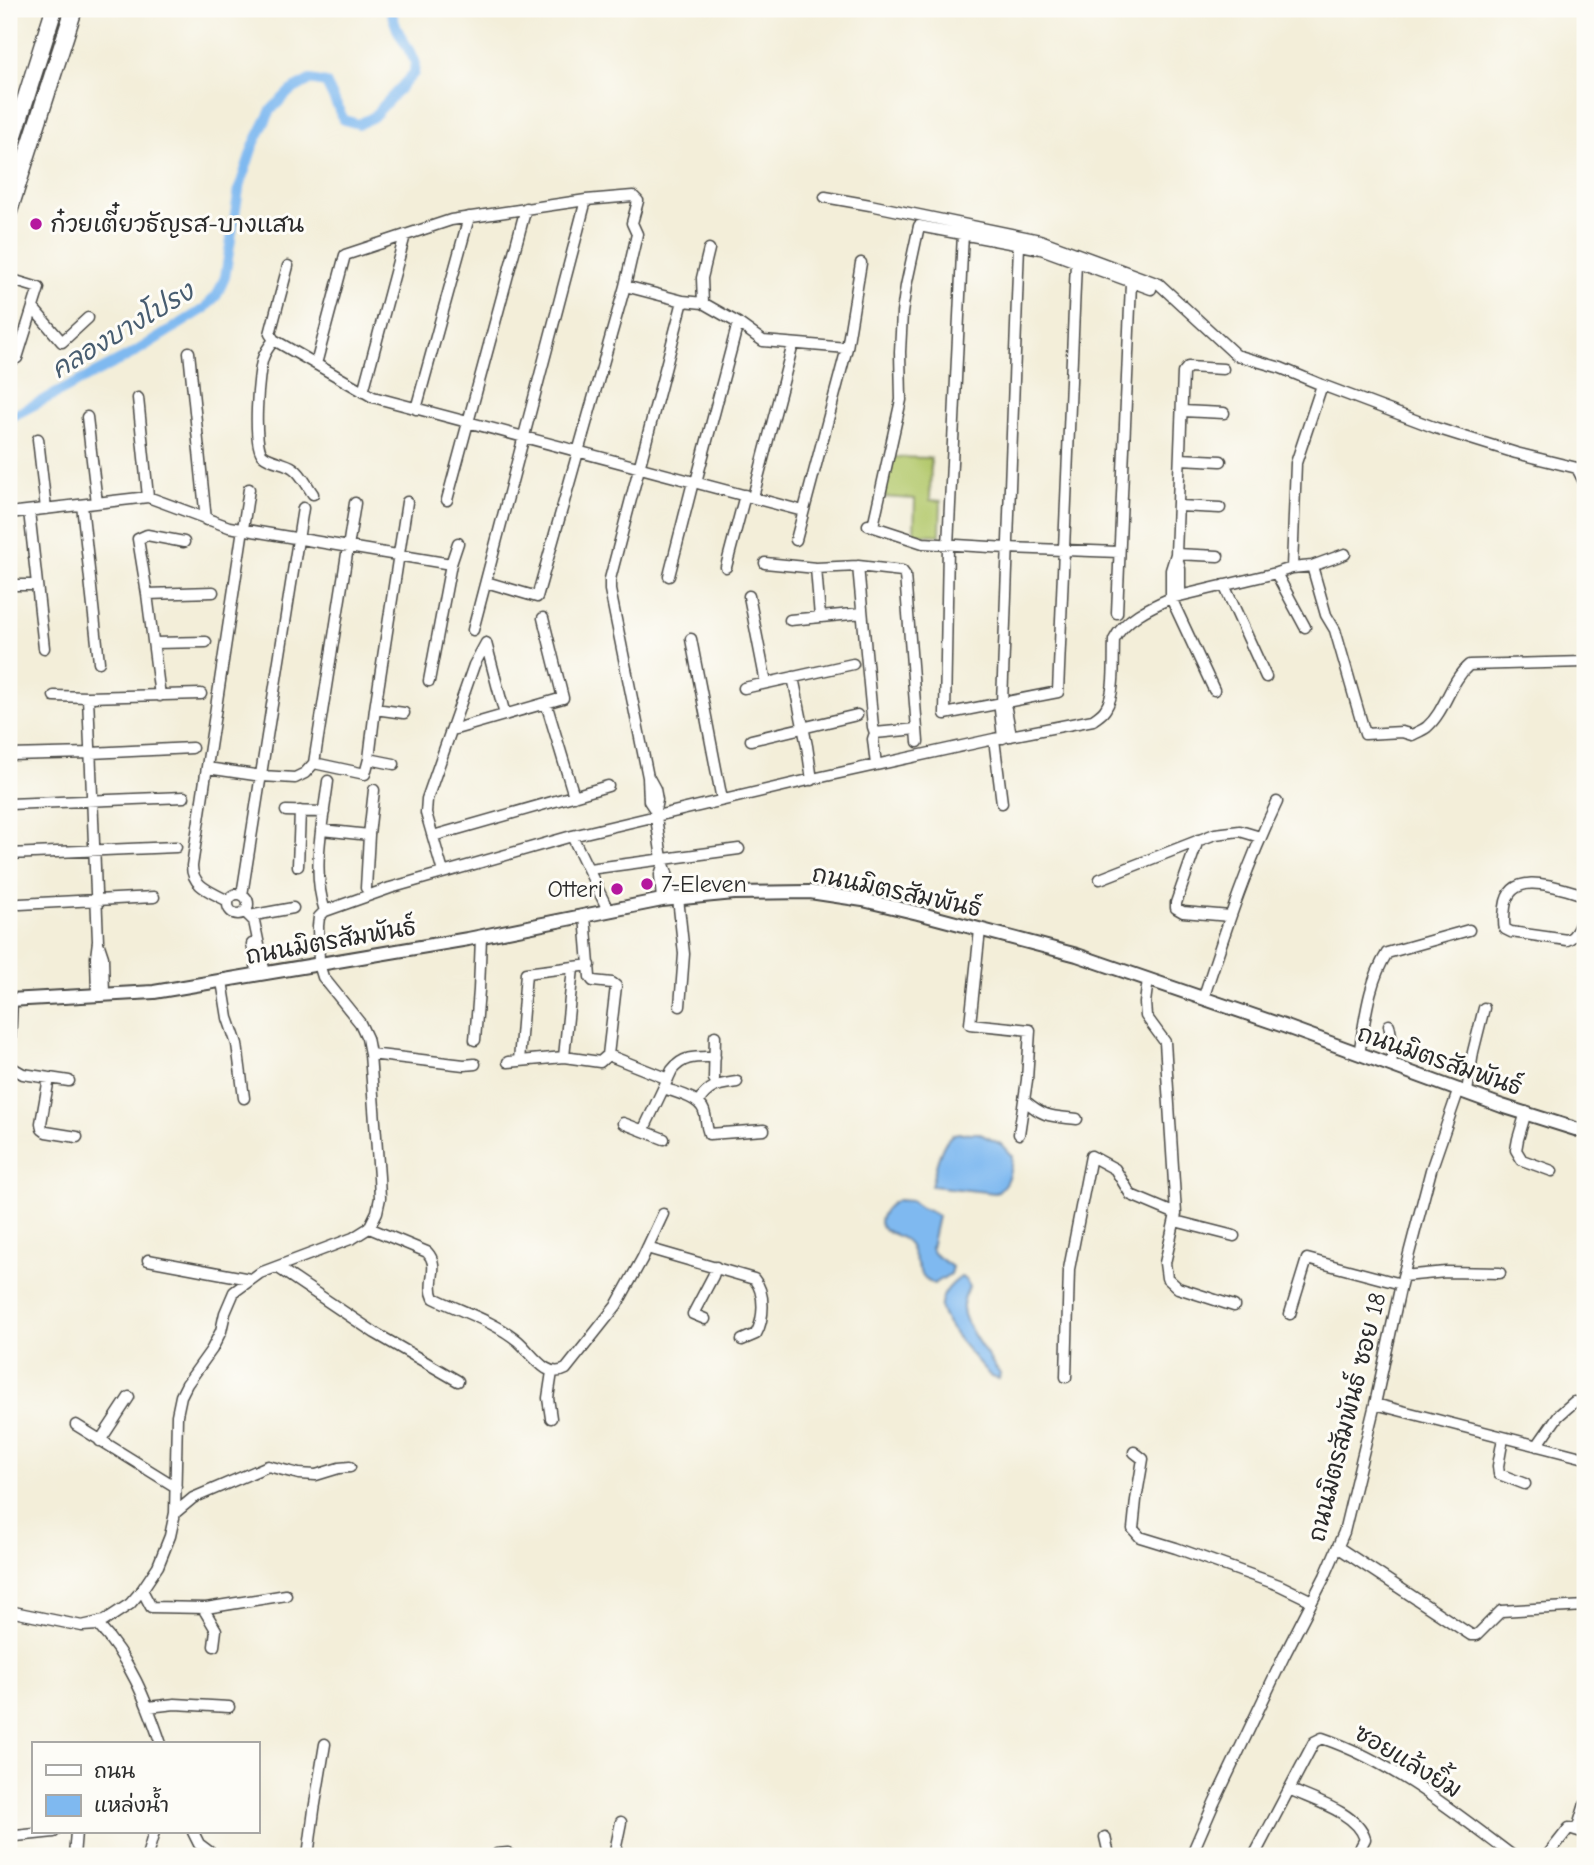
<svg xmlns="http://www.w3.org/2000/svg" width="1594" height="1865" font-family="'Comic Neue','Playpen Sans Thai',sans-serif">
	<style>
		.green { fill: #b4c96d; stroke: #707a4c; stroke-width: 2 }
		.water { fill: #7fb9f0; stroke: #55728e; stroke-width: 2 }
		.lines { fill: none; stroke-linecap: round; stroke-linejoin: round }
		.canal { stroke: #7fb9f0; stroke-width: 10 }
		.minor-casing { stroke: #494845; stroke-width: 13 }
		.tertiary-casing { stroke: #494845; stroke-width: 16 }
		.primary-casing { stroke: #494845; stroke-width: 19 }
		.minor { stroke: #fff; stroke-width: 10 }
		.tertiary { stroke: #fff; stroke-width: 12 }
		.primary { stroke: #fff; stroke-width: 16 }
		.poi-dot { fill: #b5179e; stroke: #fdfcf7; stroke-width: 2.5 }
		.labels { text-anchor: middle; stroke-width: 6; stroke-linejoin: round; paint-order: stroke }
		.poi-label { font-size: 24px; fill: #2b2b2b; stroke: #fdfcf7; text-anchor: start }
		.street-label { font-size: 24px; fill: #2b2b2b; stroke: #fdfcf7 }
		.water-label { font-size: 26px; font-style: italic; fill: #485d70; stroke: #fdfcf7 }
	</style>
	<rect width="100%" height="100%" fill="#fdfcf7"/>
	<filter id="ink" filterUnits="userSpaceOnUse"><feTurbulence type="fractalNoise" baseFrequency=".0143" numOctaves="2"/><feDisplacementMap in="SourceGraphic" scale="14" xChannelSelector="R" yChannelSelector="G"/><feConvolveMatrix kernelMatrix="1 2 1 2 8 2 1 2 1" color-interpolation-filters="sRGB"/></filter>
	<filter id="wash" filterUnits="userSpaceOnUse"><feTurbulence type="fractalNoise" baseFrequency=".00686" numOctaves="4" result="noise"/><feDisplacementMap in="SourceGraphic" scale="28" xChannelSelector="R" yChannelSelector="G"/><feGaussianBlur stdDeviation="1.57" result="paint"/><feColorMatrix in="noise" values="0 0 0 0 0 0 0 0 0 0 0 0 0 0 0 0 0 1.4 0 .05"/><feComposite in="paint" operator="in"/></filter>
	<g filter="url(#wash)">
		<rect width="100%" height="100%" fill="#f3eed9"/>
		<path class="green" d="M 890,457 L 931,458 L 930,500 L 941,501 L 940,535 L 914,534 L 915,499 L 883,497 Z"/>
		<path class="water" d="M 978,1133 L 1001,1144 L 1012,1156 C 1011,1171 1008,1186 995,1193 L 931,1186 C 934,1174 941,1139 954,1134 C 961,1132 971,1133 978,1133 Z
			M 898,1200 L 911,1201 L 921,1208 L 929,1211 L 938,1216 L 931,1248 L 933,1253 L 952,1267 L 950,1274 L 934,1284 C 918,1279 916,1256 908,1243 C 901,1232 872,1234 882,1215 C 885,1208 891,1203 898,1200 Z
			M 961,1277 L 965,1279 L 969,1287 C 966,1294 962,1301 963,1309 C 964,1325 990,1359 1000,1374 L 999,1379 L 991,1377 C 978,1361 945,1328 941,1309 C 939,1296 951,1284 961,1277 Z"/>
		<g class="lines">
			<path class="canal" d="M 9,418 L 132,354 L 204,309 L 217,295 L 225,277 L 239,189 L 253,146 L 271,110 L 290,91 L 310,80 L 326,83 L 344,120 L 359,124 L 373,117 L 414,73 L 415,61 L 397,29 L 390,9"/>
		</g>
	</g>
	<g filter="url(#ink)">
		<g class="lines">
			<defs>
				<path id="minor" d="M 825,197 L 870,205 L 1040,240 L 1159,284 L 1236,355 L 1281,368 L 1322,385 L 1436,428 L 1516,453 L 1577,468 L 1585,484
					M 963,233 L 948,546 L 945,714 L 1058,692 L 1076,262
					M 288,266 L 270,334 L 274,340 L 373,397 L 803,511
					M 9,279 L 39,288 L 17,358
					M 625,286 L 683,301 L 703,303 L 738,323 L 763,341 L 847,348
					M 703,303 L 702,278 L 709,249
					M 33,308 L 62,342 L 88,318
					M 274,340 C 270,345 265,352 263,358 C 258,372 252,447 263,455 C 271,462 285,462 293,468 C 302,474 307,486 313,494
					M 189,352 L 206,520
					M 316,364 L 345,255 L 451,220 L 586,200 L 633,196 L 638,201 L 632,223 L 637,234 L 625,286 L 537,597 L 486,582
					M 363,392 L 405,235
					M 138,398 L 148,497
					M 416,409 L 469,217
					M 1182,411 L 1224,413
					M 87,417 L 97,503
					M 38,439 L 46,509
					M 1180,459 L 1221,461
					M 696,482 L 738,323
					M 753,497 L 793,344
					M 447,500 L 526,208
					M 82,505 L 99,662
					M 1179,506 L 1220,508
					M 29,511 L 44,648
					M 9,513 L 148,497 L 229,527 L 451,564
					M 868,525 L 923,543 L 1007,548 L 1119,552
					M 873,526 L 901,400 L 900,352 L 902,313 L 906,286 L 919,226 L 1041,249 L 1151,289
					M 796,540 L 847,348 L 861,263
					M 1176,554 L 1180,569 L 1180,595
					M 1176,554 L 1218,556
					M 765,563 L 816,568 L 858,566 L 902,571 L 905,575 L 918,742
					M 858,566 L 873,727 L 875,733 L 917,729
					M 1312,566 L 1326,615 L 1335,630 L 1365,734 L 1402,732 L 1412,735 C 1416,733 1423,730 1427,727 C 1446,710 1450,681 1469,665 L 1585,662
					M 726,567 L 745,495
					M 816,568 L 820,617
					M 1292,568 L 1296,463 L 1322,385
					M 1276,573 L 1305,627
					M 669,576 L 693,482
					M 9,585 L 37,585
					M 1224,585 L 1266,677
					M 147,594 L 213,592
					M 749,596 L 766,683
					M 1117,613 L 1131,283
					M 790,620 L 862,613
					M 473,630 L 586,200
					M 691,639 L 722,800
					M 154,643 L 206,642
					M 486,643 L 505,715
					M 793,677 L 807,746 L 812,780
					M 429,681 L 451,564 L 458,543
					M 744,688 L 853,664
					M 1214,690 L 1171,598 L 1171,570 L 1176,554 L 1183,373 L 1188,367 L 1223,369
					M 54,696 L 88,697 L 201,694
					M 160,696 L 147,594 L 138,539 L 147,535 L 184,542
					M 88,697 L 98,941 L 96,957 L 97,996
					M 546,703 L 574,796
					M 1004,706 L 1006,709 L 1011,736
					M 375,709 L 404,713
					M 452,730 L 563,698 L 543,618
					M 875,733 L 873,739 L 876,765
					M 1003,738 L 1000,710 L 1002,703 L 1019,245
					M 994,739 L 1002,803
					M 751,740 L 857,715
					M 9,755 L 91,753 L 192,748
					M 369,759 L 394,764
					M 314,763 L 365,774 L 369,759 L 375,709 L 407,502
					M 207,768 L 262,776 L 295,778 L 305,773 L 314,763 L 355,503
					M 649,778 L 655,789 L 657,800 L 655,810 L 662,859 L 667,873 L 671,899
					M 9,804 L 184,797
					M 655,810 L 649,801 L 648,777 L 610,590 L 610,579 L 683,301
					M 286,811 L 324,812
					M 322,830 L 369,835
					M 433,836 L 608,786
					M 572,836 L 608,910
					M 1198,840 L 1176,903 L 1176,908 L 1183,912 L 1230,916
					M 9,854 L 176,847
					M 298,866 L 300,811
					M 589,869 L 739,849
					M 443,872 L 426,813 L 427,799 L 474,665 L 486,643
					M 1100,879 L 1215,834 L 1240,831 L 1260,837
					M 366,888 L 369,835 L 374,790
					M228 904a10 10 0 1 1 20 0a10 10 0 1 1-20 0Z
					M 242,895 L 303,508
					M 1585,895 C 1561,889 1510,867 1505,907 C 1504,915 1503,922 1505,929 L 1511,932 L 1567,940 C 1578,936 1581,920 1585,911
					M 678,898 L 684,954 L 680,1006
					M 662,900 L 660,875 L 663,866
					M 228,901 C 212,892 192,887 192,866 L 249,489
					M 20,904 L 154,897
					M 325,911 L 390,888 L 572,836 L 817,778 L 994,739 L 1093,720 C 1098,716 1103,714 1106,708 C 1116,693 1113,658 1114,640 C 1124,619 1150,607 1171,598 L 1276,573 L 1292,568 L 1312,566 L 1345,554
					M 245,912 L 254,921 L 265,974
					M 249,916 L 293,908
					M 980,930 L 970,1024 L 1030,1030 L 1027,1080 L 1019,1134
					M 252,944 L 258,975
					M 99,945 L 103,957 L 104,995
					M 222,981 L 228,1018 L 237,1044 L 244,1098
					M 1150,981 L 1147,987 L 1145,1003 L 1146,1016 L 1165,1042 L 1176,1214 L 1165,1263 L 1167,1278 L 1178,1288 L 1234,1306
					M 1203,999 C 1225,932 1246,866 1277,802
					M 12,1000 L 9,1066 L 23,1074 L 69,1081
					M 1389,1025 L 1393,1045 L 1391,1066
					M 475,1040 L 479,990 L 481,937
					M 370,1054 L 464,1065 L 475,1064
					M 1359,1054 C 1365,1021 1368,983 1387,953 L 1469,930
					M 608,1055 L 668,1079
					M 564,1057 L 573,968
					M 519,1061 L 526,973 L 590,965
					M 508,1062 L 564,1057 L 600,1062 L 608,1055 L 616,986 L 612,983 L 593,981 L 590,977 L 585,916
					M 49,1078 L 41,1123 L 42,1129 L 46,1132 L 77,1137
					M 714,1079 L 715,1036
					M 664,1088 C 676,1093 699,1097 704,1111 C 707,1119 705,1124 709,1134 L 764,1130
					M 1467,1092 L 1473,1052 L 1484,1008
					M 1024,1100 C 1045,1118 1051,1116 1077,1119
					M 698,1102 C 710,1085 717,1085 737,1082
					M 1526,1112 L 1518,1139 L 1516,1150 L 1522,1160 L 1552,1171
					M 623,1123 L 664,1139
					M 643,1131 L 672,1070 C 684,1055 697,1057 715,1057
					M 1175,1221 L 1234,1236
					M 369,1228 L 427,1252 C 441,1267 426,1282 434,1298 C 462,1312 494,1321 518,1341 C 532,1353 546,1380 566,1369 L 616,1306 L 642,1259 L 663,1214
					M 647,1248 L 754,1279 C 766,1293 764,1319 756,1334 L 742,1340
					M 148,1260 L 250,1279
					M 277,1267 L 375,1333 L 458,1381
					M 1403,1276 L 1446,1272 L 1500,1273
					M 1290,1314 L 1307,1259 L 1401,1284
					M 705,1319 L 693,1314 L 713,1276 L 716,1267
					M 1066,1377 L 1069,1269 L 1091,1156 L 1115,1169 L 1131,1195 L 1176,1214
					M 1375,1404 L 1585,1458
					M 551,1418 L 548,1398 L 552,1372
					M 76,1425 L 176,1487
					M 1503,1438 L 1498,1466 L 1499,1474 L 1525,1484
					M 100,1441 L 129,1397
					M 1537,1446 L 1558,1416 L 1574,1402
					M 1134,1452 L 1143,1459 L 1136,1500 L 1133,1529 L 1140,1537 L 1176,1548 L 1279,1585 L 1312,1601
					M 175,1513 L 193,1498 L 268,1466 L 299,1474 L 316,1475 L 339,1468 L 350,1467
					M 1339,1548 L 1471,1635 L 1477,1635 L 1501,1611 L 1585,1606
					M 142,1590 L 151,1607 L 206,1608 L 286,1595
					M 203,1608 L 216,1630 L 214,1646
					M 9,1611 L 82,1626 L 98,1625 C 130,1659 146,1700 161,1744
					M 82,1626 L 104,1621 L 130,1604 L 142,1590 L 158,1566 L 170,1536 L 175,1513 L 177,1415 L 181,1396 L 187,1384 L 212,1349 L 221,1331 L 225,1313 L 234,1292 L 260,1273 L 353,1238 L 369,1228 L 377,1212 L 380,1198 L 379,1177 L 370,1054 L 367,1038 L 360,1023 L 323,977 L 319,964 L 318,926 L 319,917 L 325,911 C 311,870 323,822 328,781
					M 148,1707 L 175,1704 L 229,1707
					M 1289,1789 C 1312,1800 1357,1812 1365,1839 L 1356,1856
					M 1577,1830 L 1585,1804
					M 193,1832 L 199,1844 L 215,1856
					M 1105,1837 L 1108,1850 L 1106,1856
					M 9,1841 L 16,1836 L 54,1832
					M 344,1855 L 374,1856
					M 74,1856 L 76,1832
					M 147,1856 L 154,1832
					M 308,1856 L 314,1810 L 325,1744
					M 496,1856 L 497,1854 L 508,1853
					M 614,1856 L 621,1822
					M 1191,1856 L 1214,1803 L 1284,1656 L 1325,1576 L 1344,1532 L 1375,1404 L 1401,1284 L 1431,1170 L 1459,1089
					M 1254,1856 L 1314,1742 L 1322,1738 C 1393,1762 1453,1811 1513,1856
					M 1547,1856 L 1569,1828 L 1585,1833"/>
				<path id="tertiary" d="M 9,1000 L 154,992 L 468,939 L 662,900 L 734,893 L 810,892 L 863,900 L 918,913 L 1077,955 L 1281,1025 L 1502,1106 L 1585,1132"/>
				<path id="primary" d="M 9,151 L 54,9
					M 9,211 L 74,9"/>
			</defs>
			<use href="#minor" class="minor-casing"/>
			<use href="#tertiary" class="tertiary-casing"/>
			<use href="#primary" class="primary-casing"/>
			<use href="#minor" class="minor"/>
			<use href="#tertiary" class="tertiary"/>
			<use href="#primary" class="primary"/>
		</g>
	</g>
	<g class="poi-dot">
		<circle cx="36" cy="224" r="7"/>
		<circle cx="647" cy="884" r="7"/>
		<circle cx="617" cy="889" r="7"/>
	</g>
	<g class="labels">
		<g class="poi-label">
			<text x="50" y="232">ก๋วยเตี๋ยวธัญรส-บางแสน</text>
			<text x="661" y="892">7-Eleven</text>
			<text x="603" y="897" text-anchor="end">Otteri</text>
		</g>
		<g class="street-label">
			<text transform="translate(897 891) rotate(12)" y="8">ถนนมิตรสัมพันธ์</text>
			<text transform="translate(331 941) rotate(-10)" y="8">ถนนมิตรสัมพันธ์</text>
			<text transform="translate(1440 1060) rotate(19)" y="8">ถนนมิตรสัมพันธ์</text>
			<text transform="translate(1347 1417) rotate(-76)" y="8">ถนนมิตรสัมพันธ์ ซอย 18</text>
			<text transform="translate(1408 1761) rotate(31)" y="8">ซอยแล้งยิ้ม</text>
		</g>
		<g class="water-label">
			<text transform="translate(122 330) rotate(-31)" y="9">คลองบางโปรง</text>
		</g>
	</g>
	<rect width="1594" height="1865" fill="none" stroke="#fdfcf7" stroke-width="35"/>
	<rect x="32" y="1742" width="228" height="91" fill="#fdfcf7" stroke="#a9a8a5" stroke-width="2"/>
	<rect x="46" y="1765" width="35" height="10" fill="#ffffff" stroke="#a9a8a5" stroke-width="2"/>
	<text x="94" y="1778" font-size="21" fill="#2b2b2b">ถนน</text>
	<rect x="46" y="1795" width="35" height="21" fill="#7fb9f0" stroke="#a9a8a5" stroke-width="2"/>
	<text x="94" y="1812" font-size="21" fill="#2b2b2b">แหล่งน้ำ</text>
</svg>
